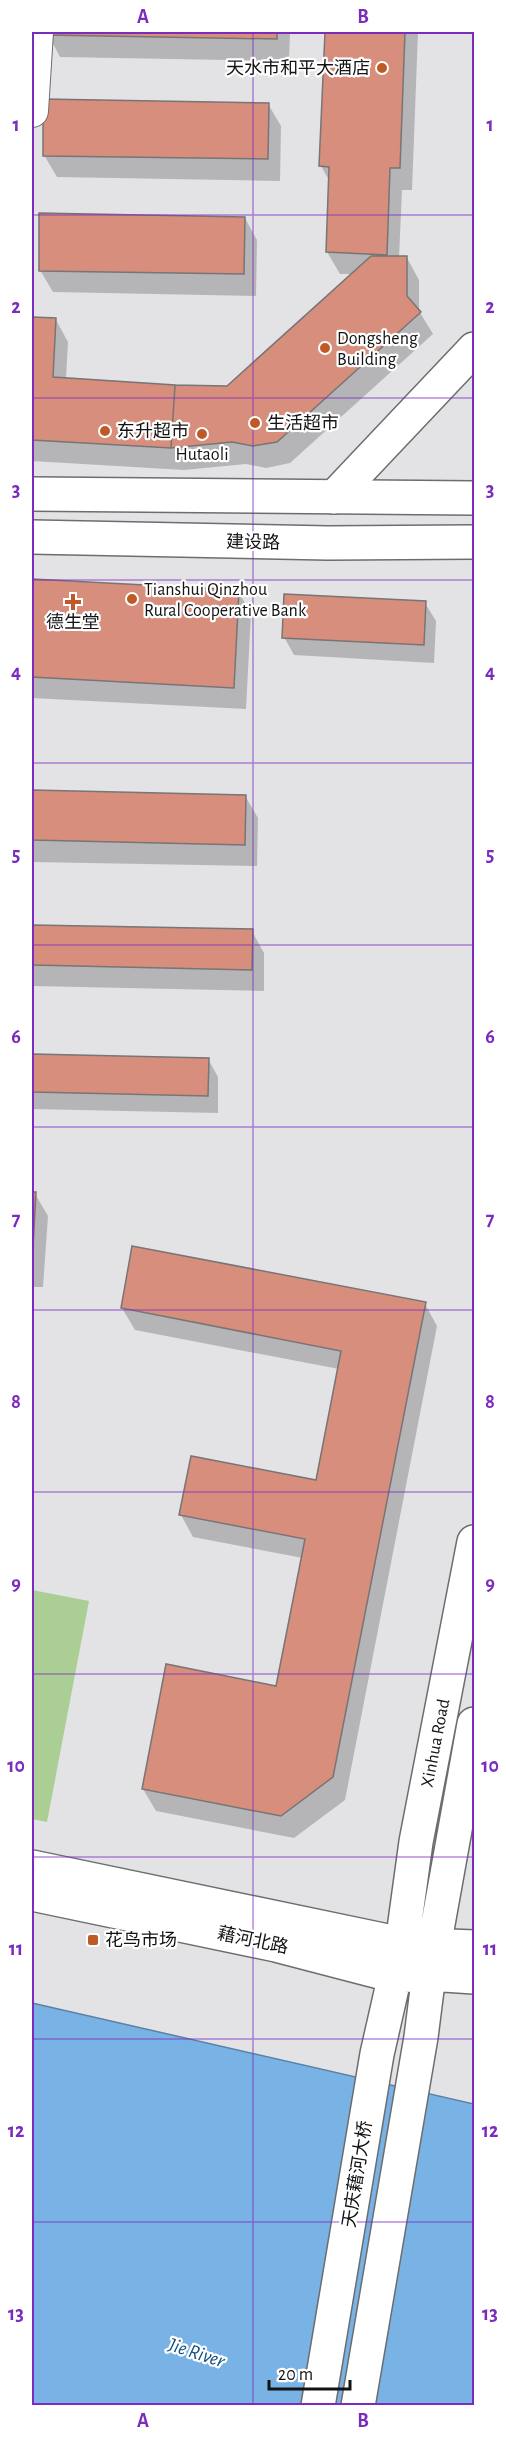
<svg xmlns="http://www.w3.org/2000/svg" width="506" height="2437" font-family="'Alegreya Sans','Noto Sans SC',sans-serif">
	<style>
		.green { fill: #abce95 }
		.water { fill: #79b2e4; stroke: #5a82a5; stroke-width: 1.5 }
		.shadow { fill: #0003 }
		.building { fill: #d78e7c; stroke: #777575; stroke-width: 1.5 }
		.lines { fill: none; stroke-linecap: round; stroke-linejoin: round }
		.minor-casing { stroke: #6c6d6e; stroke-width: 34 }
		.secondary-casing { stroke: #6c6d6e; stroke-width: 36 }
		.primary-casing { stroke: #6c6d6e; stroke-width: 36 }
		.minor { stroke: #fff; stroke-width: 32 }
		.secondary { stroke: #fff; stroke-width: 33 }
		.primary { stroke: #fff; stroke-width: 33 }
		.grid { fill: none; stroke: #7b2cbf; stroke-width: 1.5; stroke-opacity: 0.55 }
		.poi-dot { fill: #bf5a28; stroke: #fff; stroke-width: 2 }
		.labels { text-anchor: middle; stroke-width: 4.5; stroke-linejoin: round; paint-order: stroke }
		.poi-label { font-size: 18px; fill: #131313; stroke: #fff; text-anchor: start }
		.street-label { font-size: 18px; fill: #131313; stroke: #fff }
		.water-label { font-size: 20px; font-style: italic; fill: #105180; stroke: #fff }
		.neatline { fill: none; stroke: #7b2cbf; stroke-width: 2 }
		.grid-label { font-size: 20px; text-anchor: middle; font-weight: bold; fill: #7b2cbf }
	</style>
	<rect width="100%" height="100%" fill="#e3e3e5"/>
	<path class="green" d="M 32,1590 L 89,1601 L 47,1822 L 32,1819 Z"/>
	<path class="water" d="M 32,2003 L 474,2104 L 474,2405 L 32,2406 Z"/>
	<path class="shadow" d="M 47,32 L 290,32 L 289,61 L 60,57 Z
		M 326,32 L 418,32 L 412,190 L 402,190 L 399,258 L 407,258 L 419,280 L 419,311 L 433,334 L 290,463 L 266,468 L 246,464 L 184,470 L 32,461 L 32,318 L 56,320 L 68,342 L 66,379 L 227,388 L 353,274 L 340,274 L 327,252 L 330,182 L 321,166 Z
		M 268,104 L 281,126 L 280,181 L 57,177 L 44,155 Z
		M 245,218 L 257,240 L 256,296 L 53,292 L 40,270 Z
		M 32,580 L 238,591 L 251,613 L 246,709 L 32,698 Z
		M 425,603 L 436,621 L 434,663 L 294,655 L 284,637 Z
		M 32,792 L 245,796 L 258,818 L 257,866 L 32,862 Z
		M 32,926 L 252,931 L 264,953 L 264,991 L 32,986 Z
		M 32,1055 L 208,1059 L 218,1077 L 218,1113 L 32,1109 Z
		M 32,1194 L 35,1194 L 48,1216 L 43,1287 L 32,1287 Z
		M 425,1304 L 437,1326 L 345,1800 L 294,1838 L 156,1811 L 143,1789 L 277,1688 L 303,1558 L 193,1537 L 181,1515 L 317,1482 L 339,1369 L 135,1330 L 122,1308 Z"/>
	<path class="building" d="M 46,32 L 277,32 L 277,39 L 46,35 Z
		M 325,32 L 405,32 L 400,168 L 390,168 L 387,255 L 326,252 L 329,167 L 319,166 Z
		M 43,99 L 269,103 L 268,159 L 43,156 Z
		M 39,213 L 245,217 L 244,274 L 39,271 Z
		M 371,256 L 407,256 L 407,296 L 421,312 L 277,442 L 253,446 L 232,442 L 171,448 L 175,385 L 227,386 Z
		M 32,317 L 56,318 L 53,377 L 175,385 L 171,448 L 32,440 Z
		M 32,579 L 239,590 L 234,688 L 32,677 Z
		M 284,594 L 426,601 L 424,645 L 282,638 Z
		M 32,790 L 246,795 L 245,845 L 32,840 Z
		M 32,925 L 253,929 L 252,970 L 32,965 Z
		M 32,1054 L 209,1058 L 208,1096 L 32,1092 Z
		M 32,1192 L 36,1192 L 32,1266 Z
		M 132,1246 L 426,1302 L 333,1777 L 281,1816 L 142,1789 L 166,1664 L 276,1686 L 305,1539 L 179,1515 L 191,1456 L 316,1480 L 341,1351 L 121,1308 Z"/>
	<g class="lines">
		<defs>
			<path id="minor" d="M 32,111 L 37,32"/>
			<path id="secondary" d="M 334,497 L 474,349
				M 32,1867 L 402,1944 L 474,1947
				M 32,1894 L 276,1945 L 395,1976 L 429,1974 L 474,1977
				M 318,2406 L 377,2054 L 402,1944 L 416,1842 L 474,1542
				M 358,2406 L 421,2037 L 429,1974 L 474,1724"/>
			<path id="primary" d="M 32,494 L 474,498
				M 32,537 L 328,543 L 474,542"/>
		</defs>
		<use href="#minor" class="minor-casing"/>
		<use href="#secondary" class="secondary-casing"/>
		<use href="#primary" class="primary-casing"/>
		<use href="#minor" class="minor"/>
		<use href="#secondary" class="secondary"/>
		<use href="#primary" class="primary"/>
	</g>
	<path class="grid" d="M 253,32 L 253,2406M 32,215 L 474,215M 32,398 L 474,398M 32,580 L 474,580M 32,763 L 474,763M 32,945 L 474,945M 32,1127 L 474,1127M 32,1310 L 474,1310M 32,1492 L 474,1492M 32,1674 L 474,1674M 32,1857 L 474,1857M 32,2039 L 474,2039M 32,2222 L 474,2222"/>
	<g class="poi-dot">
		<circle cx="382" cy="68" r="6"/>
		<circle cx="325" cy="348" r="6"/>
		<circle cx="255" cy="423" r="6"/>
		<circle cx="105" cy="431" r="6"/>
		<circle cx="202" cy="434" r="6"/>
		<circle cx="132" cy="599" r="6"/>
		<path d="M70 593h6v6h6v6h-6v6h-6v-6h-6v-6h6z"/>
		<rect x="87" y="1934" width="12" height="12" rx="3"/>
	</g>
	<g class="labels">
		<g class="poi-label">
			<text x="370" y="74" text-anchor="end">天水市和平大酒店</text>
			<text x="337" y="344">Dongsheng<tspan x="337" dy="21">Building</tspan></text>
			<text x="267" y="429">生活超市</text>
			<text x="117" y="437">东升超市</text>
			<text x="202" y="460" text-anchor="middle">Hutaoli</text>
			<text x="144" y="595">Tianshui Qinzhou<tspan x="144" dy="21">Rural Cooperative Bank</tspan></text>
			<text x="73" y="628" text-anchor="middle">德生堂</text>
			<text x="105" y="1946">花鸟市场</text>
		</g>
		<g class="street-label">
			<text transform="translate(253 542) rotate(1)" y="6">建设路</text>
			<text transform="translate(435 1743) rotate(-79)" y="6">Xinhua Road</text>
			<text transform="translate(253 1940) rotate(12)" y="6">藉河北路</text>
			<text transform="translate(357 2174) rotate(-81)" y="6">天庆藉河大桥</text>
		</g>
		<g class="water-label">
			<text transform="translate(197 2352) rotate(18)" y="7">Jie River</text>
		</g>
	</g>
	<rect width="506" height="2437" fill="none" stroke="#ffffff" stroke-width="66"/>
	<path d="M269 2380v9h81v-9" fill="none" stroke="#131313" stroke-width="3"/>
	<text x="278" y="2380" font-size="18" fill="#131313" stroke="#ffffff" stroke-width="4.5" paint-order="stroke">20 m</text>
	<rect x="33" y="33" width="440" height="2371" class="neatline"/>
	<g class="grid-label">
		<text x="143" y="23">A</text>
		<text x="363" y="23">B</text>
		<text x="16" y="131">1</text>
		<text x="490" y="131">1</text>
		<text x="16" y="313">2</text>
		<text x="490" y="313">2</text>
		<text x="16" y="496">3</text>
		<text x="490" y="496">3</text>
		<text x="16" y="678">4</text>
		<text x="490" y="678">4</text>
		<text x="16" y="861">5</text>
		<text x="490" y="861">5</text>
		<text x="16" y="1043">6</text>
		<text x="490" y="1043">6</text>
		<text x="16" y="1225">7</text>
		<text x="490" y="1225">7</text>
		<text x="16" y="1408">8</text>
		<text x="490" y="1408">8</text>
		<text x="16" y="1590">9</text>
		<text x="490" y="1590">9</text>
		<text x="16" y="1772">10</text>
		<text x="490" y="1772">10</text>
		<text x="16" y="1955">11</text>
		<text x="490" y="1955">11</text>
		<text x="16" y="2137">12</text>
		<text x="490" y="2137">12</text>
		<text x="16" y="2320">13</text>
		<text x="490" y="2320">13</text>
		<text x="143" y="2427">A</text>
		<text x="363" y="2427">B</text>
	</g>
</svg>
